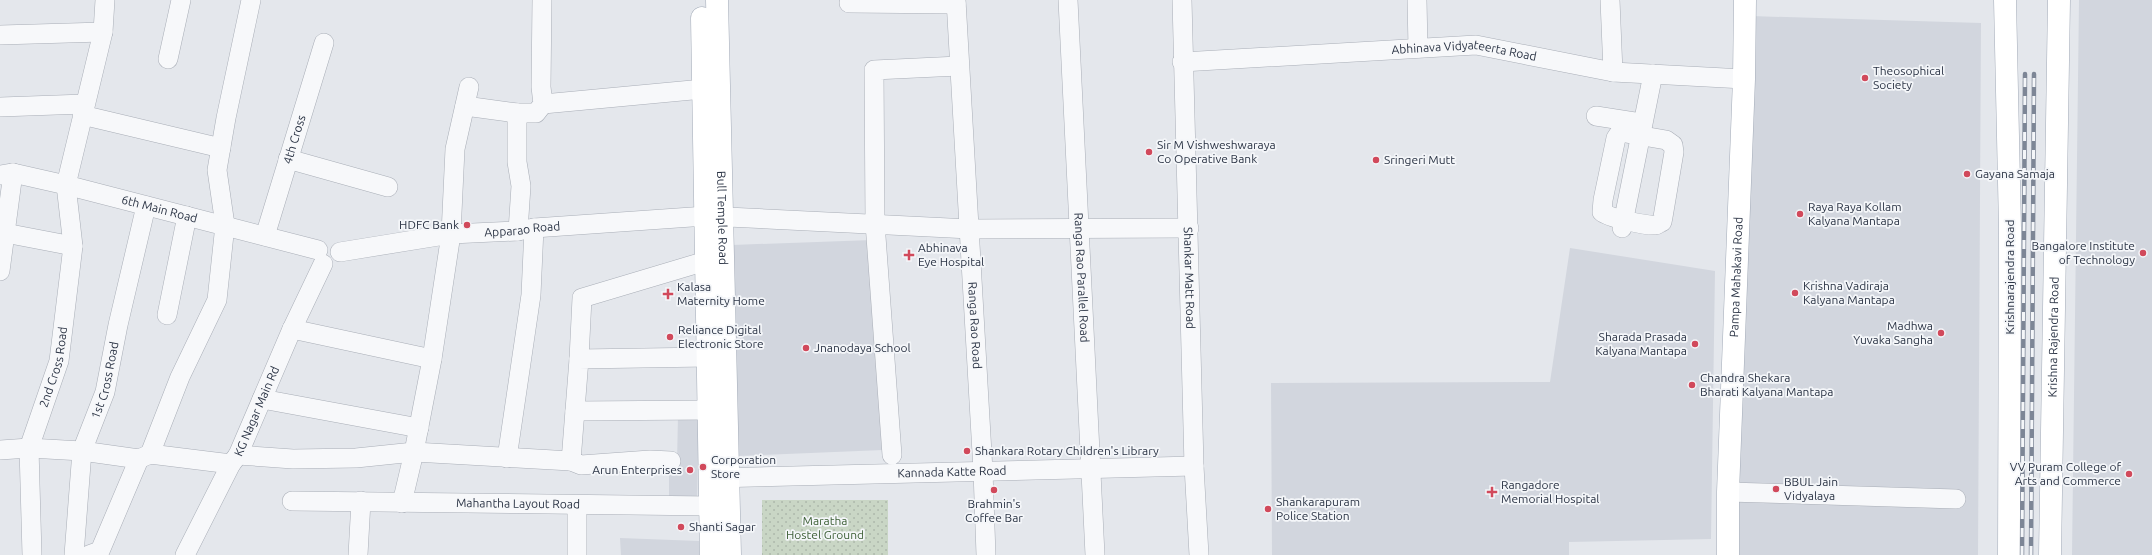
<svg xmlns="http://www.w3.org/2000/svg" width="2152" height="555" font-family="Ubuntu,sans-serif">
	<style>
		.built { fill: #d2d6de }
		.park { fill: url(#park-dots) }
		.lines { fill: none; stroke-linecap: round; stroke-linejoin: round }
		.minor-casing { stroke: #a9aeb7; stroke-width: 20 }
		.major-casing { stroke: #a3abb8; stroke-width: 23 }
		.minor { stroke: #f7f8fa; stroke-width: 19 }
		.major { stroke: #fff; stroke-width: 22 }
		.rail-casing { stroke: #7d8696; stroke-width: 4.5 }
		.rail { stroke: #f4f6f9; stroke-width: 3; stroke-dasharray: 9; stroke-linecap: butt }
		.poi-dot { fill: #d1495b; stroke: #f4f6f9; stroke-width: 1.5 }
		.labels { text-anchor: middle; stroke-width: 3.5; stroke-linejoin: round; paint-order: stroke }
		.street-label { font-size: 12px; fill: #2b3445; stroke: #f4f6f9 }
		.poi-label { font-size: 12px; fill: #2b3445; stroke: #f4f6f9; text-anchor: start }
		.park-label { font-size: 12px; fill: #3f6138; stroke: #f4f6f9 }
	</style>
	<defs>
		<pattern id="park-dots" width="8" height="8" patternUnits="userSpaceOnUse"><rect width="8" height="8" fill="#c9d6c5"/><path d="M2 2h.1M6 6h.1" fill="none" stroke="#adb8ab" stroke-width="1.8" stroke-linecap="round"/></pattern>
	</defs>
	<rect width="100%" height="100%" fill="#e4e7ec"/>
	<path class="built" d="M 2079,0 L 2152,0 L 2152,555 L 2072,555 Z
		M 1751,16 L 1981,23 L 1978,555 L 1732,555 Z
		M 872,240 L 883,450 L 738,456 L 732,245 Z
		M 1570,248 L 1715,271 L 1711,539 L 1569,542 L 1569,555 L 1272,555 L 1271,383 L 1550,382 Z
		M 678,416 L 699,416 L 697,501 L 669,501 L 669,462 L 677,462 Z
		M 620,538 L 699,541 L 699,555 L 621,555 Z"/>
	<path class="park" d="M 762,500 L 888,500 L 888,555 L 762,555 Z"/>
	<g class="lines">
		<defs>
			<g id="minor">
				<path id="s1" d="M 956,0 L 983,471 L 986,555"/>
				<path id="s2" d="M 1068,0 L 1095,555"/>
				<path id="s3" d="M 1182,0 L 1194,466 L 1199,555"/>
				<path d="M 1417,0 L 1418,48"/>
				<path d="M 1610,0 L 1613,72"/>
				<path d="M 849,3 L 956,4"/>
				<path d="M 0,35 L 103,32"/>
				<path d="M 168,59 L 181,0"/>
				<path id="s4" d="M 1182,62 L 1476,45 L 1613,72 L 1744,79"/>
				<path d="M 543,104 L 703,89"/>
				<path d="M 465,106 L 517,113"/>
				<path d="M 0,107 L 85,104"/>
				<path d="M 82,115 L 221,148"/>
				<path d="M 1596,116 L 1641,123"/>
				<path d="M 1620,132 L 1666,140 L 1673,145 L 1674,152 L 1663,217 L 1662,222 C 1661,222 1657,225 1656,225 C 1647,226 1609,218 1602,212 L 1603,200 L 1616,138 Z"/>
				<path d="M 288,159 L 388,187"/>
				<path id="s5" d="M 0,175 L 13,173 L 66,185 L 318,250"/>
				<path d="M 1622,228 L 1653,74"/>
				<path d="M 518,231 L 521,186 L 517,162 L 517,113 L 536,113 L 543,104 L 541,87 L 542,0"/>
				<path d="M 5,233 L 73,246"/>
				<path id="s6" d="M 265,236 L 324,43"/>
				<path id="s7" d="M 340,252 L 451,234 L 518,231 L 534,228 L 706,216 L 970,229 L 1189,228"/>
				<path d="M 0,271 L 13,173"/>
				<path d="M 167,315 L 187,216"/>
				<path d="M 292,329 L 432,359"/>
				<path d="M 579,359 L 582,298 L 706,261"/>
				<path d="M 262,399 L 419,428"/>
				<path d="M 575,411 L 709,410"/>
				<path d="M 0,450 L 29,448 L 82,451 L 139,459 L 150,454 L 231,464"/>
				<path d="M 150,454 L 180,377 L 217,300 L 225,225 L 217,170 L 226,118 L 251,0"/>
				<path d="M 238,455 L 293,459 L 356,458 L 414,452 L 571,461 L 581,465 L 650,460 L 671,461"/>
				<path d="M 892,455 L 875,223 L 874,70 L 959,66"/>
				<path d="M 507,458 L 531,295 L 534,228"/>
				<path d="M 571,461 L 579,359 L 708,357"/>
				<path id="s8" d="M 714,478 L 1194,466"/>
				<path d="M 1728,492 L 1956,499"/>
				<path id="s9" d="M 292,501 L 710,506"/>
				<path d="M 402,503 L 414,452 L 432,359 L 451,234 L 455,149 L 469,87"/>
				<path id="s10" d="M 32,555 L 29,448 L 59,361 L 73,246 L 66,185 L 103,32 L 105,0"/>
				<path id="s11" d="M 74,555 L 82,451 L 105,392 L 118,325 L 146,206"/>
				<path d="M 89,555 L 100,551 L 139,459"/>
				<path id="s12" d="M 185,555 L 231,464 L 238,455 L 292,329 L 323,264"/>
				<path d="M 358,555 L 361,501"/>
				<path d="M 577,555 L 577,505"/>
			</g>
			<g id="major">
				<path id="s13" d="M 717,0 L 730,555"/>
				<path d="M 2005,0 L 2010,228 L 2009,555"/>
				<path d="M 702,18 L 711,555"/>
				<path id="s14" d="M 1728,555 L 1728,492 L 1744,79 L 1745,0"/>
				<path id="s15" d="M 2050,555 L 2059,0"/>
			</g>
		</defs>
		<use href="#minor" class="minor-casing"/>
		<use href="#major" class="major-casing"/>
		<use href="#minor" class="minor"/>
		<use href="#major" class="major"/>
		<defs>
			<path id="rail" d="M 2022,555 L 2025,74
				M 2031,555 L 2034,74"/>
		</defs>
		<use href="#rail" class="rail-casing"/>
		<use href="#rail" class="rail"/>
	</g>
	<g class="poi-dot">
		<circle cx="1865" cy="78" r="4"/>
		<circle cx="1149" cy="152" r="4"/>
		<circle cx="1376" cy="160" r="4"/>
		<circle cx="1967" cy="174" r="4"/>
		<circle cx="1800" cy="214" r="4"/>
		<circle cx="467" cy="225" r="4"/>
		<circle cx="2143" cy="253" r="4"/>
		<path d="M907 249h4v4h4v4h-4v4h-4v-4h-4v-4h4z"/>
		<circle cx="1795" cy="293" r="4"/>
		<path d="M666 288h4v4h4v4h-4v4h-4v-4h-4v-4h4z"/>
		<circle cx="1941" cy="333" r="4"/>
		<circle cx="670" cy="337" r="4"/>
		<circle cx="1695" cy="344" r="4"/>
		<circle cx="806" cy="348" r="4"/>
		<circle cx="1692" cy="385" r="4"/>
		<circle cx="967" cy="451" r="4"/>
		<circle cx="703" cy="467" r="4"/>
		<circle cx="690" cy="470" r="4"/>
		<circle cx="2129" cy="474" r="4"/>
		<circle cx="1776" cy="489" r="4"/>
		<circle cx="994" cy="490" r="4"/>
		<path d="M1490 486h4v4h4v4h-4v4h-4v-4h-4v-4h4z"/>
		<circle cx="1268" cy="509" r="4"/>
		<circle cx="681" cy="527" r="4"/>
	</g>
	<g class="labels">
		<g class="street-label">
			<text dy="4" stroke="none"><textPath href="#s4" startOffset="283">Abhinava Vidyateerta Road</textPath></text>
			<text dy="4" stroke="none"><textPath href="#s6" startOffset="101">4th Cross</textPath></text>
			<text dy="4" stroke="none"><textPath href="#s5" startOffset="164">6th Main Road</textPath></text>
			<text dy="4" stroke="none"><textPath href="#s13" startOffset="218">Bull Temple Road</textPath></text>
			<text dy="4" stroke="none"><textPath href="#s7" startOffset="184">Apparao Road</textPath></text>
			<text dy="4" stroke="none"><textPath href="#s2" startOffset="278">Ranga Rao Parallel Road</textPath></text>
			<text transform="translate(2010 277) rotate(-90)" y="4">Krishnarajendra Road</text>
			<text dy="4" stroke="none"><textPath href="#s3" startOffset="278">Shankar Matt Road</textPath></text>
			<text dy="4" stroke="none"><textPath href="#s14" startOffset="278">Pampa Mahakavi Road</textPath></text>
			<text dy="4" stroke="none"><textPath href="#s1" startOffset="326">Ranga Rao Road</textPath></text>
			<text dy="4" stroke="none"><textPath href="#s15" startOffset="218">Krishna Rajendra Road</textPath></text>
			<text dy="4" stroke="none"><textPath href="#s10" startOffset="192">2nd Cross Road</textPath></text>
			<text dy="4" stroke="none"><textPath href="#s11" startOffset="179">1st Cross Road</textPath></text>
			<text dy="4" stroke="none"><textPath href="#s12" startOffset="161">KG Nagar Main Rd</textPath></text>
			<text dy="4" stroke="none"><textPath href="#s8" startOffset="238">Kannada Katte Road</textPath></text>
			<text dy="4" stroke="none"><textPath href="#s9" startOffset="226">Mahantha Layout Road</textPath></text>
		</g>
		<g class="poi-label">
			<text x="1873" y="75">Theosophical<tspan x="1873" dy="14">Society</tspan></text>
			<text x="1157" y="149">Sir M Vishweshwaraya<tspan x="1157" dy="14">Co Operative Bank</tspan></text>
			<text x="1384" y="164">Sringeri Mutt</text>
			<text x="1975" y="178">Gayana Samaja</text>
			<text x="1808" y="211">Raya Raya Kollam<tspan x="1808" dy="14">Kalyana Mantapa</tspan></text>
			<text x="459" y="229" text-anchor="end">HDFC Bank</text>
			<text x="2135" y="250" text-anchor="end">Bangalore Institute<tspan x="2135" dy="14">of Technology</tspan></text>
			<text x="918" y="252">Abhinava<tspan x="918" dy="14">Eye Hospital</tspan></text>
			<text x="1803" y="290">Krishna Vadiraja<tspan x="1803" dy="14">Kalyana Mantapa</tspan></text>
			<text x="677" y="291">Kalasa<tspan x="677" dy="14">Maternity Home</tspan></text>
			<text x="1933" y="330" text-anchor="end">Madhwa<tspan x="1933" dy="14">Yuvaka Sangha</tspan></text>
			<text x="678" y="334">Reliance Digital<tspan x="678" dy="14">Electronic Store</tspan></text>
			<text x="1687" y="341" text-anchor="end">Sharada Prasada<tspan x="1687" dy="14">Kalyana Mantapa</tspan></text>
			<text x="814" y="352">Jnanodaya School</text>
			<text x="1700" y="382">Chandra Shekara<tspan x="1700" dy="14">Bharati Kalyana Mantapa</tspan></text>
			<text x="975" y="455">Shankara Rotary Children's Library</text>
			<text x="711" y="464">Corporation<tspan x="711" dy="14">Store</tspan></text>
			<text x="2121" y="471" text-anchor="end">VV Puram College of<tspan x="2121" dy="14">Arts and Commerce</tspan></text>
			<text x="682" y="474" text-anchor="end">Arun Enterprises</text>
			<text x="1784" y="486">BBUL Jain<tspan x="1784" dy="14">Vidyalaya</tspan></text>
			<text x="1501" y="489">Rangadore<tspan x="1501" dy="14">Memorial Hospital</tspan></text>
			<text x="1276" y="506">Shankarapuram<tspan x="1276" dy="14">Police Station</tspan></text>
			<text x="994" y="508" text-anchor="middle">Brahmin's<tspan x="994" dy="14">Coffee Bar</tspan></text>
			<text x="689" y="531">Shanti Sagar</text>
		</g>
		<g class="park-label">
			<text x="825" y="525">Maratha<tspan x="825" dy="14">Hostel Ground</tspan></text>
		</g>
	</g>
</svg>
